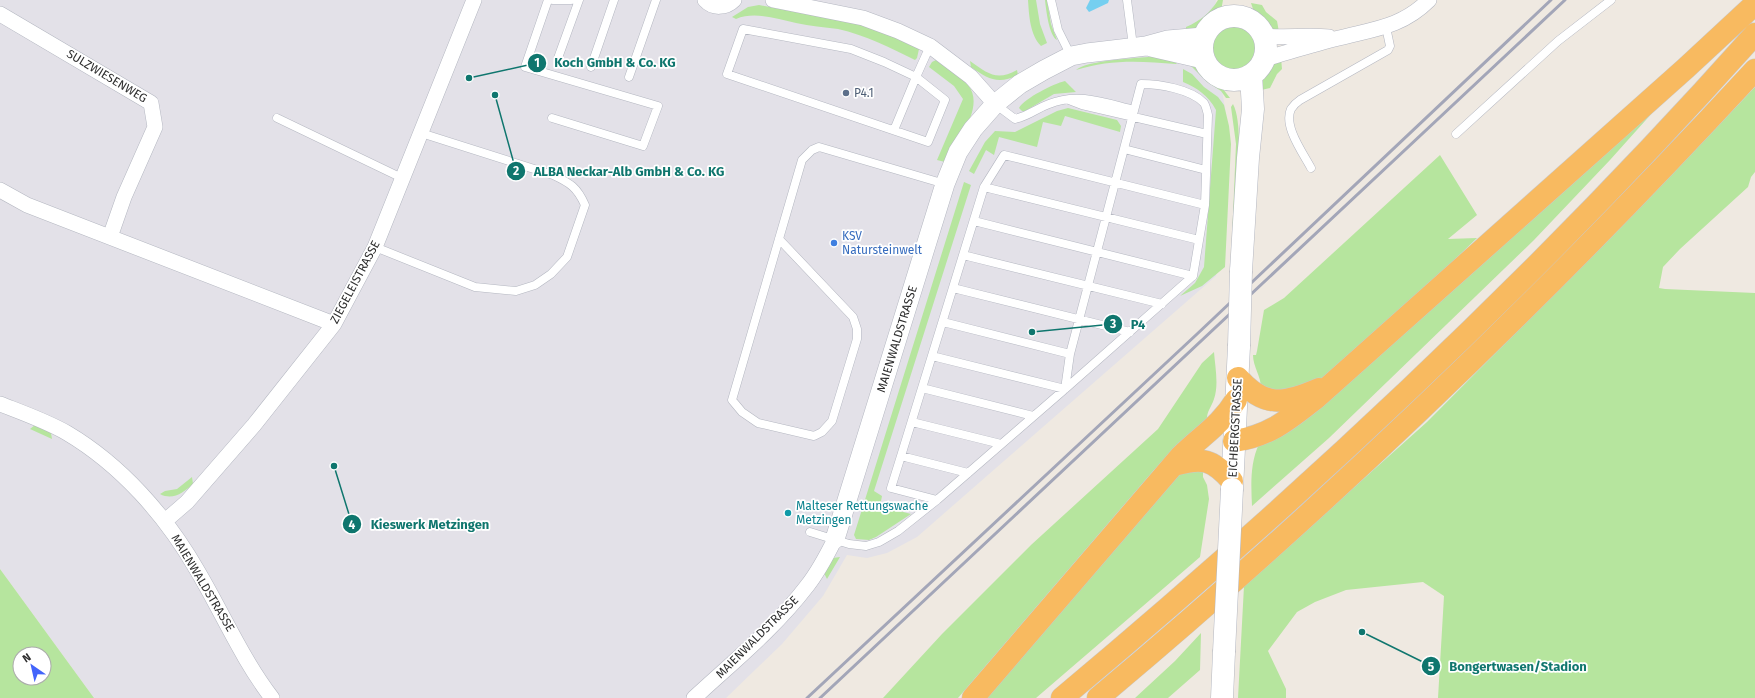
<svg xmlns="http://www.w3.org/2000/svg" width="1755" height="698" font-family="'Fira Sans',sans-serif">
	<style>
		.industrial { fill: #e3e1e8 }
		.green { fill: #b6e59e; fill-rule: evenodd }
		.water { fill: #75cff0 }
		.lines { fill: none; stroke-linecap: round; stroke-linejoin: round }
		.service-casing { stroke: #b4b7c1; stroke-width: 9 }
		.minor-casing { stroke: #b4b7c1; stroke-width: 16 }
		.tertiary-casing { stroke: #b4b7c1; stroke-width: 20 }
		.secondary-casing { stroke: #b4b7c1; stroke-width: 23 }
		.trunk-casing { stroke: #c9c9c9; stroke-width: 23 }
		.service { stroke: #fff; stroke-width: 8 }
		.minor { stroke: #fff; stroke-width: 15 }
		.tertiary { stroke: #fff; stroke-width: 19 }
		.secondary { stroke: #fff; stroke-width: 22 }
		.trunk { stroke: #f8ba60; stroke-width: 22 }
		.rail { stroke: #a3a6b8; stroke-width: 3 }
		.secondary-bridge-casing { stroke: #b4b7c1; stroke-width: 23; stroke-linecap: butt }
		.secondary-bridge { stroke: #fff; stroke-width: 22 }
		.service-dot { fill: #5c6f8a; stroke: #fff; stroke-width: 1.5 }
		.shop-dot { fill: #3f7fe0; stroke: #fff; stroke-width: 1.5 }
		.culture-dot { fill: #0f9aa8; stroke: #fff; stroke-width: 1.5 }
		.labels { text-anchor: middle; stroke-width: 3.5; stroke-linejoin: round; paint-order: stroke }
		.street-label { font-size: 12px; fill: #2e2e2e; stroke: #fff }
		.service-label { font-size: 12px; fill: #4e5e75; stroke: #fff; text-anchor: start }
		.shop-label { font-size: 12px; fill: #366cbe; stroke: #fff; text-anchor: start }
		.culture-label { font-size: 12px; fill: #0d838f; stroke: #fff; text-anchor: start }
		.leader { fill: none; stroke: #0f766e; stroke-width: 1.5 }
		.callout-dot { fill: #0f766e; stroke: #fff; stroke-width: 1.5 }
		.mark-label { font-size: 12px; text-anchor: middle; font-weight: bold; fill: #fff }
		.callout-label { font-size: 13px; text-anchor: middle; font-weight: bold; fill: #0f766e; stroke: #fff; stroke-width: 3.5; stroke-linejoin: round; paint-order: stroke }
	</style>
	<rect width="100%" height="100%" fill="#efe9e1"/>
	<path class="industrial" d="M 0,0 L 1216,0 L 1215,9 L 1194,29 L 1190,63 L 1206,79 L 1222,90 L 1227,120 L 1223,244 L 1216,276 L 917,537 L 887,553 L 867,558 L 847,555 L 823,596 L 782,644 L 726,698 L 94,698 L 0,569 Z"/>
	<path class="green" d="M 1028,0 L 1036,0 L 1040,24 L 1047,43 L 1041,46 C 1030,35 1029,15 1028,0 Z
		M 1045,0 L 1047,0 L 1051,24 L 1057,40 C 1049,36 1046,9 1045,0 Z
		M 1218,0 L 1223,0 L 1221,11 L 1194,29 L 1186,32 L 1186,27 C 1200,21 1210,13 1218,0 Z
		M 1251,3 L 1262,5 L 1266,12 L 1277,21 L 1279,32 C 1264,28 1255,17 1251,3 Z
		M 759,5 L 872,27 L 919,49 L 917,58 L 915,60 C 891,48 865,35 838,29 C 824,27 810,26 796,23 C 776,19 755,11 736,19 L 732,17 L 748,7 Z
		M1209 48a24 24 0 1 1 48 0a24 24 0 1 1-48 0Z
		M 1148,57 L 1164,57 L 1178,62 L 1176,64 C 1142,61 1109,59 1076,70 C 1085,61 1134,58 1148,57 Z
		M 1281,58 L 1282,69 L 1277,74 L 1270,88 L 1257,91 C 1261,76 1267,65 1281,58 Z
		M 936,60 C 946,68 959,75 968,85 C 986,107 956,143 945,162 L 937,160 L 963,99 L 954,86 L 929,67 L 932,62 Z
		M 970,61 C 988,74 997,81 1017,70 L 1018,75 C 998,85 988,79 971,67 Z
		M 1193,62 L 1210,80 L 1223,89 L 1230,98 L 1226,98 L 1221,91 L 1207,82 L 1190,65 Z
		M 1697,63 L 1610,160 L 1534,240 L 1329,438 L 1252,506 C 1251,485 1250,463 1259,444 Z
		M 1183,69 L 1192,74 L 1204,87 L 1218,97 L 1224,105 L 1229,126 L 1231,144 L 1225,267 L 1202,286 L 1180,296 L 1195,283 L 1204,267 L 1216,110 C 1208,95 1197,88 1183,82 Z
		M 1065,81 L 1076,92 L 1054,94 L 1025,111 L 1022,111 L 1019,108 C 1025,98 1053,84 1065,81 Z
		M 1755,87 L 1755,172 L 1751,177 L 1748,187 L 1680,249 L 1663,267 L 1659,288 L 1665,289 L 1755,293 L 1755,698 L 1438,698 L 1444,596 L 1423,582 L 1346,590 L 1315,602 L 1297,612 L 1268,651 L 1286,689 L 1286,698 L 1238,698 L 1244,586 L 1427,422 L 1657,190 Z
		M 1233,104 C 1246,129 1234,208 1232,238 L 1236,144 L 1231,107 Z
		M 1068,108 L 1117,120 L 1121,126 L 1120,132 L 1065,116 L 1061,126 L 1043,122 L 1037,147 L 999,137 L 994,155 L 986,150 L 974,174 L 969,171 L 985,142 L 995,131 L 1015,132 L 1057,111 Z
		M 1440,155 L 1477,215 L 1448,239 L 1477,238 L 1421,292 L 1327,375 L 1313,383 L 1284,391 L 1261,388 C 1261,376 1253,367 1253,355 L 1256,355 L 1257,351 L 1264,310 L 1284,298 Z
		M 964,182 L 971,185 L 874,491 L 882,496 L 880,506 L 911,514 L 876,537 L 869,540 L 856,539 L 854,535 Z
		M 1214,352 C 1215,366 1219,385 1214,399 C 1211,408 1206,412 1207,422 L 1180,442 L 1154,470 L 958,698 L 883,698 L 942,634 L 1031,545 L 1158,429 L 1202,363 Z
		M 35,425 L 51,433 L 52,439 L 30,429 Z
		M 1203,464 L 1203,477 L 1207,485 L 1209,499 L 1200,557 L 1036,698 L 977,698 L 1165,479 Z
		M 192,477 L 193,484 C 184,492 173,501 160,494 L 165,491 L 177,489 Z
		M 840,557 L 827,579 L 824,573 L 833,558 Z
		M 0,569 L 94,698 L 0,698 ZM 20,654 L 44,654 L 44,678 L 20,678 Z
		M 1201,633 L 1200,670 L 1168,698 L 1135,698 L 1175,661 Z"/>
	<path class="water" d="M 1090,0 L 1109,0 L 1108,3 L 1089,12 L 1086,8 Z"/>
	<g class="lines">
		<defs>
			<path id="service" d="M 548,0 L 525,67 L 658,106 L 643,146 L 552,118
				M 553,0 L 571,0
				M 1051,0 L 1058,30 L 1071,56
				M 1127,0 L 1133,46
				M 558,58 L 579,0
				M 591,67 L 614,0
				M 629,77 L 656,0
				M 1069,100 L 1082,105 L 1207,134
				M 995,104 L 1015,119 C 1031,115 1035,109 1049,104 C 1078,92 1105,103 1134,110
				M 277,118 L 402,178
				M 894,130 L 916,77 L 945,100 L 928,142 L 727,74 L 743,29 L 851,49 L 884,62 L 916,77 L 930,46
				M 1456,134 L 1558,41 L 1611,0
				M 1124,149 L 1206,170
				M 1311,168 C 1303,153 1283,126 1291,109 C 1293,106 1297,102 1300,100 L 1388,50 L 1390,46 L 1386,27
				M 984,187 L 1199,240
				M 974,221 L 1193,276
				M 779,239 L 853,317 L 857,329 L 857,339 L 832,421 L 822,432 L 814,436 L 758,423 L 742,412 L 732,400 L 802,160 L 812,150 L 819,147 L 945,184
				M 375,247 L 475,287 L 516,291 L 535,285 L 551,274 L 567,257 L 585,205 C 577,187 570,183 553,175 L 421,133
				M 963,255 L 1162,304
				M 953,288 L 1130,332
				M 943,322 L 1070,354
				M 922,388 L 1033,416
				M 912,422 L 1001,444
				M 901,456 L 984,187 L 1004,155 L 1205,205
				M 937,500 L 891,488 L 901,456 L 968,473
				M 810,532 L 849,544 L 866,546 L 879,542 L 898,531 L 937,500 L 1065,389 L 1193,276 L 1205,205 L 1208,115 C 1207,111 1206,106 1204,103 C 1191,89 1159,84 1141,84 L 1070,354 L 1065,389 L 932,356"/>
			<path id="minor" d="M 705,0 C 713,9 726,8 734,0
				M 773,0 L 863,18 L 898,31 L 930,46 L 971,77 L 995,104
				M 0,14 L 151,103 L 155,127 L 124,197 L 110,237
				M 1264,36 C 1286,38 1307,35 1329,37
				M 1264,59 C 1289,52 1314,44 1339,38 C 1374,29 1402,27 1429,0
				M 0,190 L 27,205 L 334,324
				M 0,404 C 23,413 46,421 67,433 C 121,465 166,516 197,570 C 222,612 242,659 272,698
				M 165,521 L 187,502 L 254,425 L 334,324 L 375,247 L 474,0
				M 694,698 C 733,662 775,628 807,586 C 819,571 827,555 835,539"/>
			<path id="tertiary" d="M 1151,47 L 1203,59
				M 835,539 L 945,184 L 958,152 L 973,129 L 995,104 L 1020,84 L 1044,70 L 1071,56 L 1087,53 L 1146,46 L 1168,40 L 1203,37"/>
			<path id="secondary" d="M1202 48a32 32 0 1 1 64 0a32 32 0 1 1-64 0Z
				M 1241,271 L 1248,158 L 1253,109 L 1251,75
				M 1232,489 L 1239,346
				M 1222,698 L 1224,652"/>
			<path id="trunk" d="M 1238,378 C 1264,408 1284,404 1319,389
				M 1234,441 C 1270,436 1289,419 1316,398 L 1686,68 L 1755,4
				M 1174,465 C 1203,457 1212,459 1232,481
				M 973,698 L 1181,456 C 1202,435 1220,426 1236,400
				M 1062,698 C 1307,493 1542,273 1755,34
				M 1098,698 C 1331,503 1549,293 1755,70"/>
		</defs>
		<use href="#service" class="service-casing"/>
		<use href="#minor" class="minor-casing"/>
		<use href="#tertiary" class="tertiary-casing"/>
		<use href="#secondary" class="secondary-casing"/>
		<use href="#trunk" class="trunk-casing"/>
		<use href="#service" class="service"/>
		<use href="#minor" class="minor"/>
		<use href="#tertiary" class="tertiary"/>
		<use href="#secondary" class="secondary"/>
		<use href="#trunk" class="trunk"/>
		<path class="rail" d="M 807,698 L 1196,335 L 1551,0
			M 820,698 L 1565,0"/>
		<defs>
			<path id="secondary-bridge" d="M 1239,346 L 1241,271
				M 1224,652 L 1232,489"/>
		</defs>
		<use href="#secondary-bridge" class="secondary-bridge-casing"/>
		<use href="#secondary-bridge" class="secondary-bridge"/>
	</g>
	<circle class="service-dot" cx="846" cy="93" r="4"/>
	<circle class="shop-dot" cx="834" cy="243" r="4"/>
	<circle class="culture-dot" cx="788" cy="513" r="4"/>
	<g class="labels">
		<g class="street-label">
			<text transform="translate(107 76) rotate(31)" y="4">SULZWIESENWEG</text>
			<text transform="translate(355 282) rotate(-62)" y="4">ZIEGELEISTRASSE</text>
			<text transform="translate(897 339) rotate(-73)" y="4">MAIENWALDSTRASSE</text>
			<text transform="translate(1235 428) rotate(-87)" y="4">EICHBERGSTRASSE</text>
			<text transform="translate(203 583) rotate(59)" y="4">MAIENWALDSTRASSE</text>
			<text transform="translate(757 637) rotate(-45)" y="4">MAIENWALDSTRASSE</text>
		</g>
		<g class="service-label">
			<text x="854" y="97">P4.1</text>
		</g>
		<g class="shop-label">
			<text x="842" y="240">KSV<tspan x="842" dy="14">Natursteinwelt</tspan></text>
		</g>
		<g class="culture-label">
			<text x="796" y="510">Malteser Rettungswache<tspan x="796" dy="14">Metzingen</tspan></text>
		</g>
	</g>
	<path class="leader" d="M469 78L537 63M495 95L516 171M1032 332L1113 324M334 466L352 524M1362 632L1431 666"/>
	<g class="callout-dot">
		<circle cx="469" cy="78" r="4"/>
		<circle cx="495" cy="95" r="4"/>
		<circle cx="1032" cy="332" r="4"/>
		<circle cx="334" cy="466" r="4"/>
		<circle cx="1362" cy="632" r="4"/>
		<circle cx="537" cy="63" r="10"/>
		<circle cx="516" cy="171" r="10"/>
		<circle cx="1113" cy="324" r="10"/>
		<circle cx="352" cy="524" r="10"/>
		<circle cx="1431" cy="666" r="10"/>
	</g>
	<g class="mark-label">
		<text x="537" y="67">1</text>
		<text x="516" y="175">2</text>
		<text x="1113" y="328">3</text>
		<text x="352" y="529">4</text>
		<text x="1431" y="671">5</text>
	</g>
	<g class="callout-label">
		<text x="615" y="67">Koch GmbH &amp; Co. KG</text>
		<text x="629" y="176">ALBA Neckar-Alb GmbH &amp; Co. KG</text>
		<text x="1138" y="329">P4</text>
		<text x="430" y="529">Kieswerk Metzingen</text>
		<text x="1518" y="671">Bongertwasen/Stadion</text>
	</g>
	<g transform="translate(32 666) rotate(326)"><circle r="19" fill="#ffffff" stroke="#ababab"/>
	<path d="M0-3L7 15L0 10L-7 15Z" fill="#4264fb"/>
	<text y="-6" font-size="11" font-weight="bold" text-anchor="middle" fill="#2e2e2e">N</text>
	</g>
</svg>
